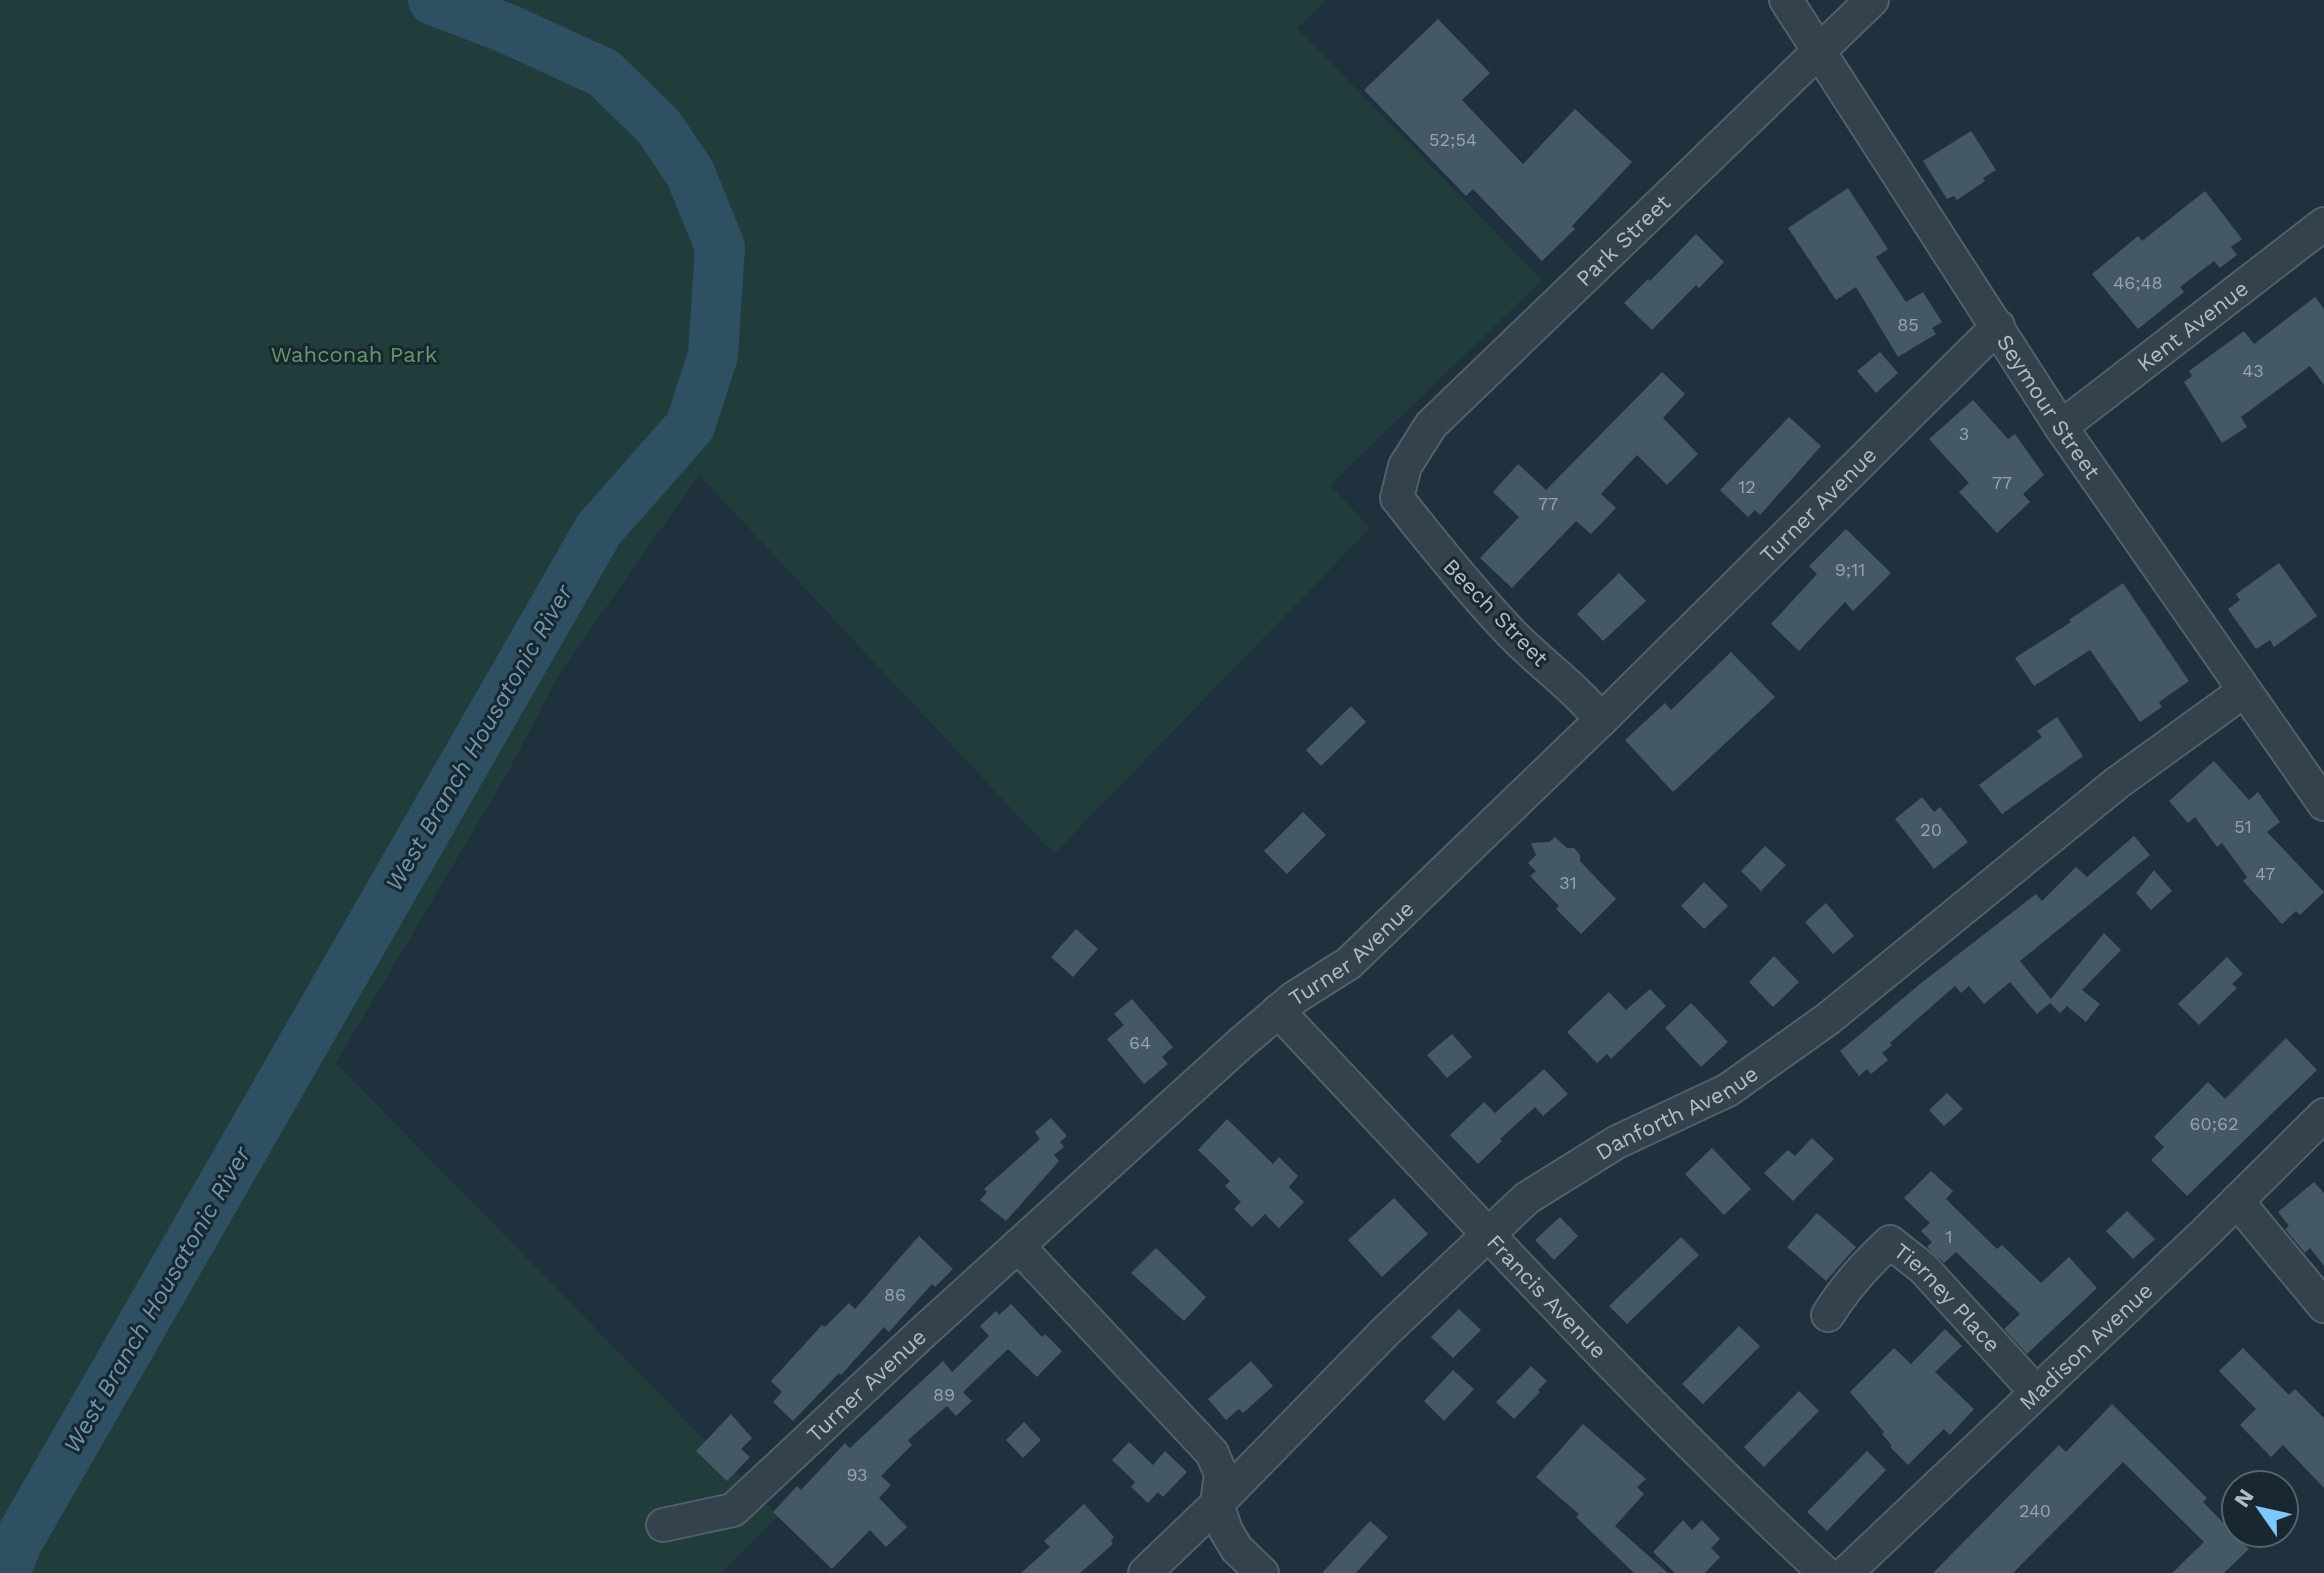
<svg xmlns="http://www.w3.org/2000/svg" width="2324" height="1573" font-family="'Work Sans',sans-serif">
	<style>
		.green { fill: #213d3b }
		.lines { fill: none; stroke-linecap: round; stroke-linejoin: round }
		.river { stroke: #2f4f63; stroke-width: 50 }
		.building { fill: #455965 }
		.minor-casing { stroke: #51606a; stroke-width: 36 }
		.minor { stroke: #33424c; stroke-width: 32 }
		.labels { text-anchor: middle; stroke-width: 6; stroke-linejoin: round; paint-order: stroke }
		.number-label { font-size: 18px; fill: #94a4af }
		.street-label { font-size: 22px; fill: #aebdc8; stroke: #192730 }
		.park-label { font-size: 22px; fill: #639b65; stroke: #192730 }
		.water-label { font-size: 24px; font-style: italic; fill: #6b96af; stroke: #192730 }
	</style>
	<rect width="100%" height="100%" fill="#1f313c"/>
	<path class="green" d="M 0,0 L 1327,0 L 1297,28 L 1542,280 L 1330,485 L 1370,528 L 1054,854 L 699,475 L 559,674 L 507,774 L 336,1063 L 779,1516 L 720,1573 L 0,1573 Z"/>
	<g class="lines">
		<path class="river" d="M 5,1573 L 17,1543 L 599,529 L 690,426 L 713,355 L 720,247 L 690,173 L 659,127 L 604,73 L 508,29 L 433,0"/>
	</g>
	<path class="building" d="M 1438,19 L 1490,73 L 1462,100 L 1523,164 L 1575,109 L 1632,162 L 1572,226 L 1575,229 L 1542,261 L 1473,189 L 1466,196 L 1364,90 Z
		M 1971,131 L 1996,170 L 1983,178 L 1985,181 L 1957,200 L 1954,196 L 1947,199 L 1923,161 Z
		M 1848,188 L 1888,249 L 1876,257 L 1906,302 L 1923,292 L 1942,322 L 1932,328 L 1936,334 L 1898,357 L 1856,287 L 1836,300 L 1788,228 Z
		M 2205,191 L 2242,239 L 2231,247 L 2237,255 L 2220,268 L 2214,261 L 2180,287 L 2184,292 L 2138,329 L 2092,274 L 2138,236 L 2142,241 Z
		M 1696,234 L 1724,262 L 1699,288 L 1696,285 L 1652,330 L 1624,303 L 1648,279 L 1650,281 Z
		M 2315,297 L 2324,309 L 2324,385 L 2310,366 L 2241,417 L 2247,427 L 2222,443 L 2184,382 L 2192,376 L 2189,371 L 2244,331 L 2254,344 Z
		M 1880,352 L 1898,373 L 1876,393 L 1857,371 Z
		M 1662,372 L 1685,394 L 1663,418 L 1698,454 L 1667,485 L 1637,455 L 1601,494 L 1616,508 L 1591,534 L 1576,521 L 1512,588 L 1480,558 L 1519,517 L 1493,492 L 1518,464 L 1546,490 Z
		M 1973,400 L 2008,439 L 2015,434 L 2044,475 L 2023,494 L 2030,502 L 1997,533 L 1959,492 L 1969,483 L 1929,439 Z
		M 1789,417 L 1821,446 L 1760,515 L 1755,510 L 1748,517 L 1720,490 Z
		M 1846,529 L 1891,573 L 1853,611 L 1845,602 L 1799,651 L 1771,624 L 1817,574 L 1809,566 Z
		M 2279,563 L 2317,616 L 2274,647 L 2270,640 L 2256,649 L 2228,609 L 2240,600 L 2236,594 Z
		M 1619,573 L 1646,601 L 1603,641 L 1577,614 Z
		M 2123,583 L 2189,681 L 2159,702 L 2162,707 L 2140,722 L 2090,650 L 2034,686 L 2015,658 L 2071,622 L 2069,620 Z
		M 1731,652 L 1775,697 L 1673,792 L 1625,740 L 1665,703 L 1671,710 Z
		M 1351,706 L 1366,722 L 1321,766 L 1306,750 Z
		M 2057,717 L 2083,756 L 2002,814 L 1979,785 L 2042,737 L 2037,731 Z
		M 2214,761 L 2249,800 L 2258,792 L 2280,822 L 2267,832 L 2324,892 L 2300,915 L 2296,911 L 2282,924 L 2243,881 L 2247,877 L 2222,843 L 2217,847 L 2195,817 L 2188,823 L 2169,801 Z
		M 1922,797 L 1934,812 L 1940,807 L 1968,842 L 1934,869 L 1895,819 Z
		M 1303,812 L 1326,835 L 1287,874 L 1264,851 Z
		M 2134,836 L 2150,855 L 2020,961 L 2051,999 L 2104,933 L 2121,950 L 2082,990 L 2100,1004 L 2086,1022 L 2067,1006 L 2060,1013 L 2050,1003 L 2037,1014 L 2010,982 L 1984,1004 L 1969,986 L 1961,993 L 1955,986 L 1890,1043 L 1892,1045 L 1882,1053 L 1888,1060 L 1871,1074 L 1867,1069 L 1859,1076 L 1840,1051 L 1920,984 L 2036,894 L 2042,901 L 2076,867 L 2087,877 Z
		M 1555,837 L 1567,848 L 1574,848 L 1580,855 L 1580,861 L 1616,899 L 1581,934 L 1556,909 L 1559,906 L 1530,876 L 1536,871 L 1528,863 L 1536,855 L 1531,843 L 1549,842 Z
		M 1765,846 L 1786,865 L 1760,892 L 1760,890 L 1741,871 Z
		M 2154,870 L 2172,891 L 2151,910 L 2136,893 Z
		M 1704,882 L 1728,906 L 1704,929 L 1681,906 Z
		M 1826,903 L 1854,936 L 1833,954 L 1805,922 Z
		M 1076,929 L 1098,949 L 1073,977 L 1051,957 Z
		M 1774,956 L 1799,982 L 1773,1007 L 1749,982 Z
		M 2227,957 L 2243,974 L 2232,984 L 2237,988 L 2199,1025 L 2178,1004 Z
		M 1650,989 L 1666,1006 L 1611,1059 L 1607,1054 L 1597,1063 L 1567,1032 L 1609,992 L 1626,1010 Z
		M 1132,999 L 1173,1047 L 1162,1057 L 1168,1064 L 1144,1084 L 1107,1039 L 1124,1025 L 1114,1014 Z
		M 1691,1003 L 1728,1042 L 1701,1067 L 1665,1028 Z
		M 1452,1034 L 1472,1057 L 1447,1078 L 1427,1055 Z
		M 2286,1038 L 2317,1070 L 2187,1196 L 2151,1160 L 2164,1147 L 2154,1137 L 2208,1082 L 2225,1099 Z
		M 1544,1069 L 1568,1094 L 1543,1116 L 1535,1107 L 1500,1139 L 1502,1141 L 1478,1164 L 1450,1135 L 1484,1102 L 1495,1113 Z
		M 1947,1093 L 1963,1109 L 1944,1126 L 1929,1110 Z
		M 1051,1118 L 1067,1136 L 1060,1142 L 1064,1147 L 1054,1155 L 1059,1161 L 1006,1221 L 980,1200 L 987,1192 L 984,1189 L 1040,1139 L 1035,1132 Z
		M 1227,1119 L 1273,1164 L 1279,1157 L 1298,1176 L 1289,1187 L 1304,1202 L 1279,1228 L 1265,1214 L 1252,1227 L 1234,1209 L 1241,1202 L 1225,1186 L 1230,1181 L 1198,1150 Z
		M 1812,1138 L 1834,1159 L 1793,1201 L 1764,1173 L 1788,1150 L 1795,1156 Z
		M 1712,1148 L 1751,1189 L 1724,1215 L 1685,1174 Z
		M 1931,1171 L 1953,1191 L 1946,1199 L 1997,1249 L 2002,1245 L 2041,1283 L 2069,1257 L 2097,1288 L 2027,1354 L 2004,1329 L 2020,1314 L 1956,1252 L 1944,1263 L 1927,1247 L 1932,1242 L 1921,1231 L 1930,1223 L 1904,1198 Z
		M 2314,1182 L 2324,1193 L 2324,1266 L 2310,1248 L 2305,1253 L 2285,1229 L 2289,1226 L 2278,1212 Z
		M 1394,1198 L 1428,1234 L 1382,1277 L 1348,1240 Z
		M 2127,1211 L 2155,1239 L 2133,1259 L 2106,1231 Z
		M 1817,1213 L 1856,1247 L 1826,1281 L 1787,1247 Z
		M 1560,1217 L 1578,1236 L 1554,1260 L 1535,1240 Z
		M 919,1236 L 953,1269 L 935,1287 L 932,1284 L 889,1332 L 884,1327 L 841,1375 L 839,1373 L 793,1421 L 773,1402 L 782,1392 L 771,1381 L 822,1325 L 825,1327 L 849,1303 L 855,1309 Z
		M 1681,1237 L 1699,1255 L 1627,1324 L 1609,1306 Z
		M 1156,1248 L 1206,1297 L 1184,1321 L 1131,1273 Z
		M 1011,1304 L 1042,1337 L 1045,1334 L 1062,1351 L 1037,1377 L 1008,1349 L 963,1392 L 972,1401 L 956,1416 L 947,1406 L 908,1440 L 912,1445 L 881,1476 L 891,1485 L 879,1498 L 907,1527 L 886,1547 L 870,1530 L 832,1569 L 773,1512 L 797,1486 L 801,1490 L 845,1443 L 850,1448 L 943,1361 L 952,1372 L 989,1336 L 980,1326 L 996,1311 L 999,1315 Z
		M 1459,1309 L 1481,1330 L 1453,1358 L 1431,1337 Z
		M 1739,1326 L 1760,1346 L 1703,1404 L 1682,1384 Z
		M 1945,1329 L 1962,1346 L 1935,1372 L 1974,1409 L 1950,1435 L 1944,1429 L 1908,1465 L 1890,1447 L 1892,1446 L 1882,1434 L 1884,1432 L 1850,1392 L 1894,1348 L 1911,1364 Z
		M 2243,1348 L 2289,1395 L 2295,1389 L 2324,1418 L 2324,1488 L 2283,1445 L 2271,1457 L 2240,1425 L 2256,1409 L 2219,1371 Z
		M 1251,1361 L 1273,1386 L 1243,1413 L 1239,1409 L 1226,1420 L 1208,1399 Z
		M 1531,1366 L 1547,1381 L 1538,1390 L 1540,1392 L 1514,1419 L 1496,1402 Z
		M 1453,1370 L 1474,1389 L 1444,1421 L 1424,1401 Z
		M 1799,1391 L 1819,1411 L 1764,1467 L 1744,1447 Z
		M 2112,1404 L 2207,1498 L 2203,1502 L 2249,1549 L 2224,1573 L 2172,1573 L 2204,1542 L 2123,1462 L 2013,1573 L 1933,1573 L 2059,1445 L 2066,1452 Z
		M 731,1414 L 752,1438 L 741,1449 L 750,1457 L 727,1481 L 696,1451 Z
		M 1024,1422 L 1041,1440 L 1023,1458 L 1006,1440 Z
		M 1583,1424 L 1646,1479 L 1637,1487 L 1644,1494 L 1615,1526 L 1668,1573 L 1634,1573 L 1576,1517 L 1579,1514 L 1536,1477 Z
		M 1129,1442 L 1153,1465 L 1165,1451 L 1187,1472 L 1163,1497 L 1158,1492 L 1148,1503 L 1131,1487 L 1135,1482 L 1112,1460 Z
		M 1867,1451 L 1886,1470 L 1827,1531 L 1807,1512 Z
		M 1084,1504 L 1114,1537 L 1111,1541 L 1113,1544 L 1080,1573 L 1021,1573 L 1050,1547 L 1044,1541 Z
		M 1683,1520 L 1692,1530 L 1702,1520 L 1720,1539 L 1711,1548 L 1720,1557 L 1705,1573 L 1675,1573 L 1653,1552 Z
		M 1370,1521 L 1388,1537 L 1356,1573 L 1322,1573 Z"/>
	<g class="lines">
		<defs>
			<g id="minor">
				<path id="s1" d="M 1786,0 L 2061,427 L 2324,804"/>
				<path id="s2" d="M 2061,427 L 2324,224"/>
				<path id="s3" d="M 1601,720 C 1575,687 1541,664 1512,634 C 1471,591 1434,545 1397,498 L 1405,466 L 1431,425 L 1872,0"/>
				<path id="s4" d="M 1278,1011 C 1458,1201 1633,1395 1825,1573"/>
				<path d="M 2237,1201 L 2324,1306"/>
				<path d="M 1018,1246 L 1212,1453 L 1221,1474 L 1217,1504 L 1226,1531 L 1237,1549 L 1262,1573"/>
				<path id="s5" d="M 1828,1315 C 1845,1287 1866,1264 1890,1242 L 1923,1268 L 2036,1392"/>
				<path id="s6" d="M 663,1525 L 733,1510 L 921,1334 L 1240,1044 L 1294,998 L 1349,963 L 1601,720 L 1998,326"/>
				<path id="s7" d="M 1145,1573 L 1217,1504 L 1387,1330 L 1527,1198 L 1617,1142 L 1728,1090 L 1829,1018 L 2117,783 L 2244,691"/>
				<path id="s8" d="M 1846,1573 L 2205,1233 L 2324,1115"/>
			</g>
		</defs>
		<use href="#minor" class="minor-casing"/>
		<use href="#minor" class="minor"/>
	</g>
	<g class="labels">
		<g class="number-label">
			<text x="1453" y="146">52;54</text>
			<text x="2138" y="289">46;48</text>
			<text x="1908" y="331">85</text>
			<text x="2253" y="377">43</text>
			<text x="1964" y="440">3</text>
			<text x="2002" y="489">77</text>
			<text x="1747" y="493">12</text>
			<text x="1548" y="510">77</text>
			<text x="1850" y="576">9;11</text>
			<text x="2243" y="833">51</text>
			<text x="1931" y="836">20</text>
			<text x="2265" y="880">47</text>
			<text x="1568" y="889">31</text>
			<text x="1140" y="1049">64</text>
			<text x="2214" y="1130">60;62</text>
			<text x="1949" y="1243">1</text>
			<text x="895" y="1301">86</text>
			<text x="944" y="1401">89</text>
			<text x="857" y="1481">93</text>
			<text x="2035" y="1517">240</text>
		</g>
		<g class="street-label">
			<text dy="8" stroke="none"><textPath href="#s3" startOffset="650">Park Street</textPath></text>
			<text dy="8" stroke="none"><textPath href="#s2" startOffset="166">Kent Avenue</textPath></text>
			<text dy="8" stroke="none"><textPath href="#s1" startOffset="484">Seymour Street</textPath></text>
			<text dy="8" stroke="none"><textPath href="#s6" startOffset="1552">Turner Avenue</textPath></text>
			<text transform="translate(1496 612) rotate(46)" y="8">Beech Street</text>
			<text dy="8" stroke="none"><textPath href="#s6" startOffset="904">Turner Avenue</textPath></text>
			<text dy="8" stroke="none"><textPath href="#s7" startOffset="708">Danforth Avenue</textPath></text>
			<text dy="8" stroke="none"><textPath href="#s4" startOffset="392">Francis Avenue</textPath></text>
			<text dy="8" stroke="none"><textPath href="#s5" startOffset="176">Tierney Place</textPath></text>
			<text dy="8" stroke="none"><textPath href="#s8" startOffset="330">Madison Avenue</textPath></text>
			<text dy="8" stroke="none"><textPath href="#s6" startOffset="254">Turner Avenue</textPath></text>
		</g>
		<g class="park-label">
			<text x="354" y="362">Wahconah Park</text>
		</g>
		<g class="water-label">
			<text transform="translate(479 738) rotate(-60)" y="8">West Branch Housatonic River</text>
			<text transform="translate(157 1300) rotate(-60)" y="8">West Branch Housatonic River</text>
		</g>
	</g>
	<g transform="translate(2260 1509) rotate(304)"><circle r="38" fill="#192730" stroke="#55636d" stroke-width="2"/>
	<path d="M0-6L14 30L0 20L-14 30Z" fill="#7cc8ff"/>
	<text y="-12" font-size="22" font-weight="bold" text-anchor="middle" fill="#aebdc8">N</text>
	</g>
</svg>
